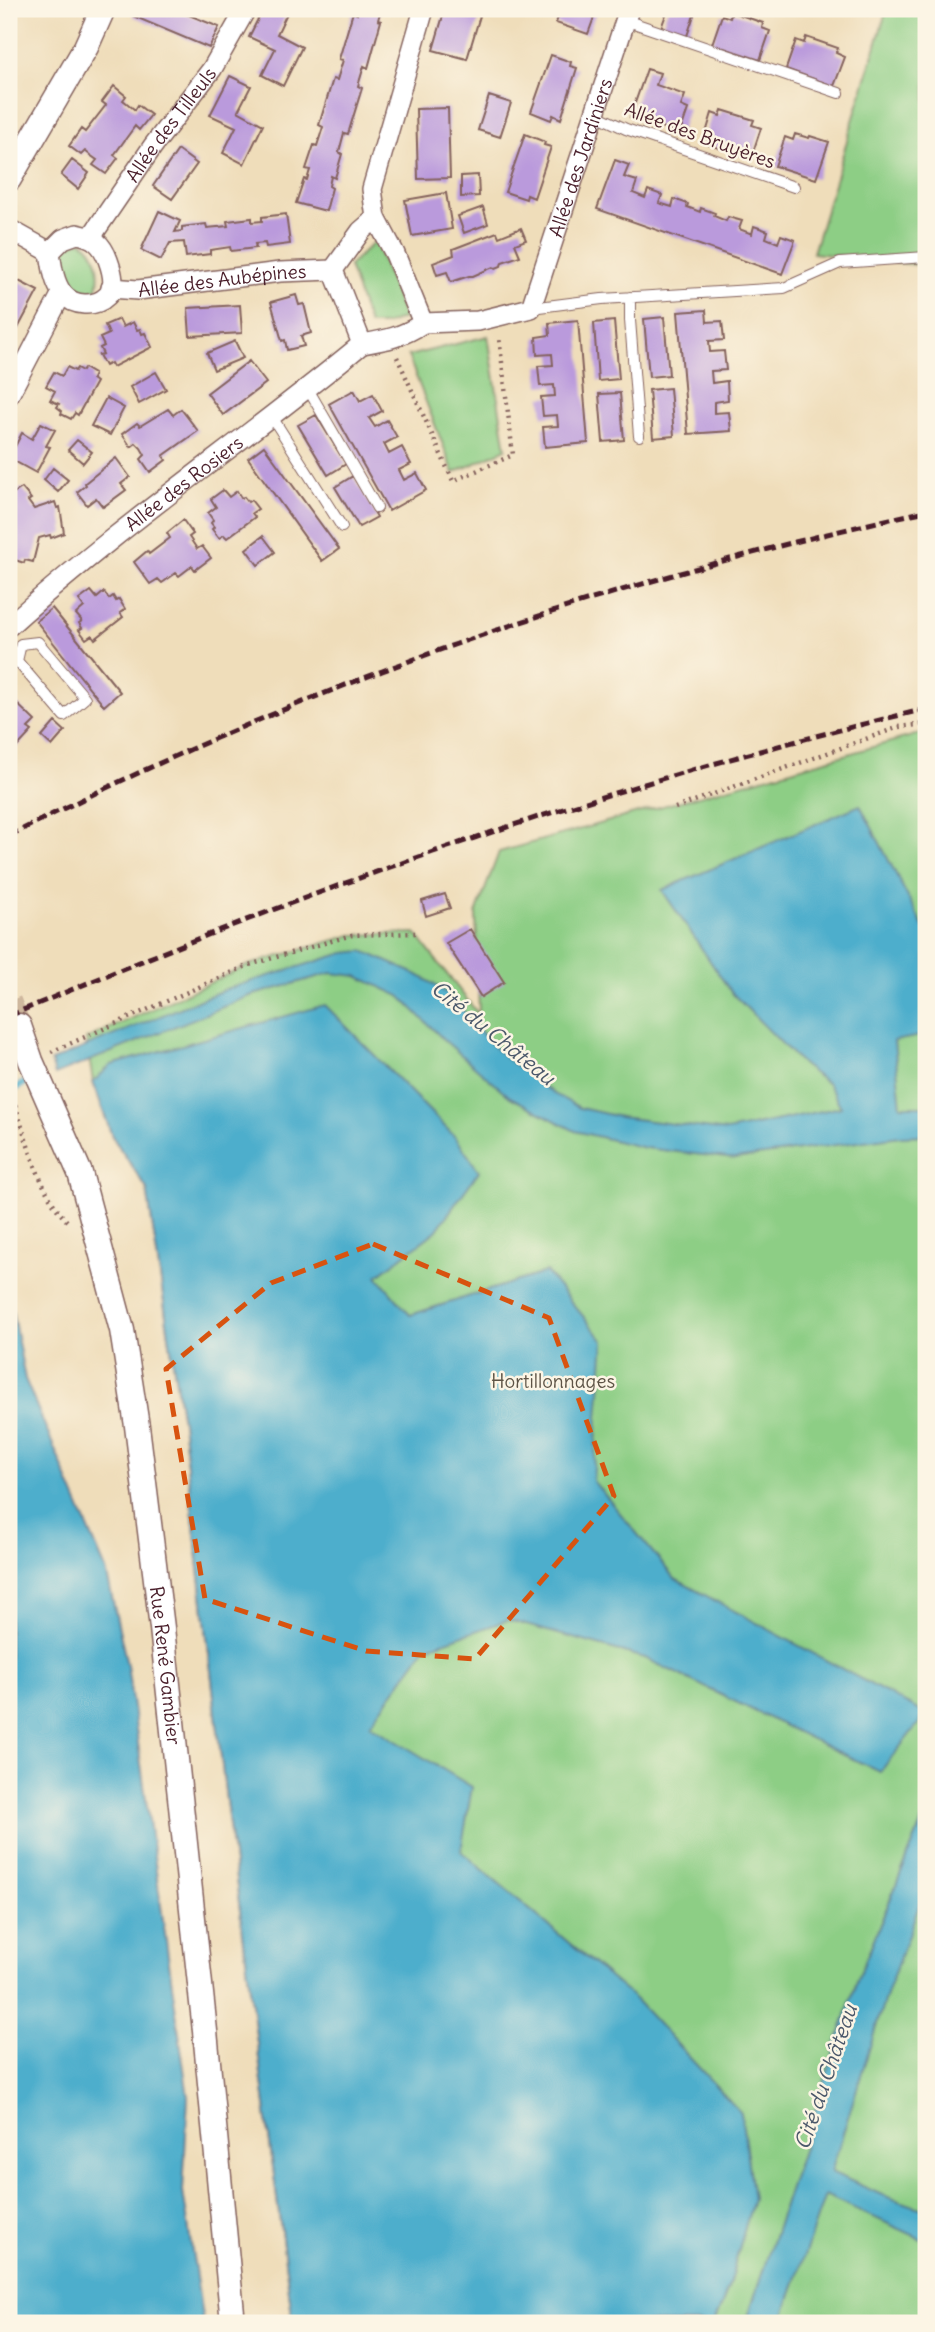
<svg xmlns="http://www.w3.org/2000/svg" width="935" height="2332" font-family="Delius,sans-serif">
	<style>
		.green { fill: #8dce85; stroke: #6c7658; stroke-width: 2 }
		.water { fill: #4daecc; stroke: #4c667c; stroke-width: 2 }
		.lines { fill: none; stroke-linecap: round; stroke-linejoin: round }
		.stream { stroke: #4daecc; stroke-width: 7 }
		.building { fill: #ba9adc }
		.tertiary-tunnel { stroke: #ceb79d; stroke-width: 24; stroke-dasharray: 24 12; stroke-linecap: butt }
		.service-casing { stroke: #84625d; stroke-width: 12 }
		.minor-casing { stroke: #84625d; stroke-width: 22 }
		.tertiary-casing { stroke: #84625d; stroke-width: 27 }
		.path { stroke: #84625d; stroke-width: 4.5; stroke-dasharray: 2 5; stroke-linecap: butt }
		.service { stroke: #fff; stroke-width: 10 }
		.minor { stroke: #fff; stroke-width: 19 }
		.tertiary { stroke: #fff; stroke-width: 24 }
		.rail { stroke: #4a1f2b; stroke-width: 5; stroke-dasharray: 10 5; stroke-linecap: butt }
		.marked { fill: none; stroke: #d8530f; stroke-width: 5; stroke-dasharray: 14 9; stroke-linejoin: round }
		.labels { text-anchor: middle; stroke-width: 5; stroke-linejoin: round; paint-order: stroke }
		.street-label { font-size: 19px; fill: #4a1f2b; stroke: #fcf5e5 }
		.park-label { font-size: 19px; fill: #5e5446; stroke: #fcf5e5 }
		.water-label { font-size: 21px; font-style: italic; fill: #4b586b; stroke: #fcf5e5 }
	</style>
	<rect width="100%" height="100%" fill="#fcf5e5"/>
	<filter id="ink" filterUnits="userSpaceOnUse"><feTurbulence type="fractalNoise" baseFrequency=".0143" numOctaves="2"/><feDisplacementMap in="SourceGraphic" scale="14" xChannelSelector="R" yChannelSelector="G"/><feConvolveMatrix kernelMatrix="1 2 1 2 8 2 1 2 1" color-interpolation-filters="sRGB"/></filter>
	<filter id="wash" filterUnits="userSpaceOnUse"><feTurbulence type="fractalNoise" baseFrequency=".00686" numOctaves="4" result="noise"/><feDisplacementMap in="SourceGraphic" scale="28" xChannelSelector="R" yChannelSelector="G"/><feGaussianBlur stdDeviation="1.57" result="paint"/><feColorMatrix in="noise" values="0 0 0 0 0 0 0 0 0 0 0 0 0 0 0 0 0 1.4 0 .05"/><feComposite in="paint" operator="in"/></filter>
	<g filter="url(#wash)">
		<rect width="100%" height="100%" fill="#efddba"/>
		<path class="green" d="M 887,9 L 926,9 L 926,266 L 813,253 Z
			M 81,241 C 98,250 101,271 97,289 C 79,295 73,293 66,275 C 63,267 60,261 61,252 L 69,245 Z
			M 375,241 L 404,318 L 385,325 L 369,325 L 349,266 Z
			M 488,336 L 506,449 L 454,473 L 408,356 Z
			M 926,732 L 926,2323 L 293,2323 L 228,1817 L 182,1422 L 147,1189 L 112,1136 L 93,1082 L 86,1039 L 249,965 L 352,935 L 415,933 L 479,1015 L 476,914 L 499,852 Z"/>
		<path class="water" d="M 860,805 L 926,932 L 926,1035 L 894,1041 L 901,1106 L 926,1106 L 926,1135 L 900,1136 L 735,1159 L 645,1148 L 575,1131 L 510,1097 L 444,1040 L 400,996 L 357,976 L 331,973 L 250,996 L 55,1075 L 51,1061 L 226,989 L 344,953 L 363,951 L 420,976 L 450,995 L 492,1045 L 510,1061 L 554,1094 L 580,1108 L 620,1117 L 727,1131 L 841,1107 L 828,1084 L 803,1065 L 731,992 L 662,890 Z
			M 325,1005 L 456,1138 L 479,1171 L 436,1231 L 377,1276 L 410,1315 L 546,1272 L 604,1341 L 593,1481 L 675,1579 L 926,1714 L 880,1772 L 645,1658 L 508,1620 L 425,1648 L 370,1725 L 472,1787 L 461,1851 L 636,2000 L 741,2113 L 753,2199 L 728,2289 L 714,2323 L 293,2323 L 228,1817 L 182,1422 L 147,1189 L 112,1136 L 93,1082 L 111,1065 Z
			M 9,1294 L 25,1379 L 106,1570 L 127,1665 L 188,2097 L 183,2191 L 203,2323 L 9,2323 Z
			M 926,1812 L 926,1887 L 887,1992 L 831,2172 L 882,2195 L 926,2210 L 926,2241 L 825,2195 L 781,2323 L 746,2323 L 858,1978 Z"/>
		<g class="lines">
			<path class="stream" d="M 9,1092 L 30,1080"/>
		</g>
		<g id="blocks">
			<path class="building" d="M 136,9 L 174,9 L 219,27 L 209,48 L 133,16 Z
				M 263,9 L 289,9 L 277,34 L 302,47 L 283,86 L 262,75 L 275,49 L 249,37 Z
				M 358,9 L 381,9 L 378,20 L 381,21 L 368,68 L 364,66 L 358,86 L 362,88 L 348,134 L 344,133 L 339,152 L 342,154 L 335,178 L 331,176 L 329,186 L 332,188 L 326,211 L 296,203 L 304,179 L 307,180 L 310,170 L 306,169 L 314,145 L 317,146 L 323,127 L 319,125 L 333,79 L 337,80 L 343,60 L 339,59 L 353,12 L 357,14 Z
				M 445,9 L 482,9 L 467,59 L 433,50 Z
				M 561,9 L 597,9 L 588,34 L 556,23 Z
				M 668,9 L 696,9 L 687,36 L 661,28 Z
				M 732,12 L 763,23 L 762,28 L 770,31 L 760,60 L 712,44 L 722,15 L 730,18 Z
				M 806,37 L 838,48 L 836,53 L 845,57 L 834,86 L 786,69 L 796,40 L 804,43 Z
				M 551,55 L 571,62 L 570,66 L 577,68 L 561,119 L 553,115 L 551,120 L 531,112 Z
				M 647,69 L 660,73 L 656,85 L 685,95 L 681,106 L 688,109 L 680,133 L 630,117 Z
				M 230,76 L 251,86 L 238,111 L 263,125 L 244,164 L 223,153 L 236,127 L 210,115 Z
				M 114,86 L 126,96 L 123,100 L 128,104 L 135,110 L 138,105 L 151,115 L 139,130 L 135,126 L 114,155 L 118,158 L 106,174 L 93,165 L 97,160 L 90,155 L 85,151 L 81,155 L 69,146 L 81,129 L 85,132 L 106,105 L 102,102 Z
				M 489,96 L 511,103 L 500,137 L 478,130 Z
				M 448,108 L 450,178 L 418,179 L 416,109 Z
				M 722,110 L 754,120 L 752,125 L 761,128 L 751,158 L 703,143 L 712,113 L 720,116 Z
				M 525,134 L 545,142 L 544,145 L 551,147 L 534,198 L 527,195 L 526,199 L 505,192 Z
				M 795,134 L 809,138 L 810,136 L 829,142 L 816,179 L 775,166 L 785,137 L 793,140 Z
				M 178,150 L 197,164 L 172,199 L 153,186 Z
				M 72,160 L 89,173 L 78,189 L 61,175 Z
				M 615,160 L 629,165 L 624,177 L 637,181 L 633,193 L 645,198 L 648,190 L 662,195 L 659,203 L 672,207 L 674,199 L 688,204 L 687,207 L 700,212 L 701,208 L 715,213 L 714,216 L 726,221 L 728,217 L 742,221 L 739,229 L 752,234 L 754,226 L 768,231 L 766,238 L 778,243 L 781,235 L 795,240 L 782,274 L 597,209 Z
				M 478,175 L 479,196 L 461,197 L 461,176 Z
				M 446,193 L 452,229 L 412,236 L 405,200 Z
				M 483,207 L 488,224 L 464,233 L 458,216 Z
				M 159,211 L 180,221 L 175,232 L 182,231 L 182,227 L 206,224 L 207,228 L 228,226 L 227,221 L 252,218 L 252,222 L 262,221 L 262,217 L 286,214 L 290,244 L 266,247 L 265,243 L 255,244 L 256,248 L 231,251 L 230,247 L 210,250 L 210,254 L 186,257 L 184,242 L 170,243 L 161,260 L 141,250 Z
				M 521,228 L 526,240 L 515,244 L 520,256 L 502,262 L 501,266 L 496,268 L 493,267 L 473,276 L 469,276 L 451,282 L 447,272 L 437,275 L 433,263 L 454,255 L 453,249 L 497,232 L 499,237 Z
				M 9,276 L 38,291 L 9,345 Z
				M 296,295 L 299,305 L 304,304 L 311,333 L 301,336 L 304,346 L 287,350 L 285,340 L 282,341 L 271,302 Z
				M 240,305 L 242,333 L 190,336 L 188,308 Z
				M 706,310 L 707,322 L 722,321 L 724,340 L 709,341 L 710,352 L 724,351 L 726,370 L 711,371 L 712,383 L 727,381 L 728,400 L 714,402 L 714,413 L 729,412 L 731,431 L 688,434 L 678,312 Z
				M 664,317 L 669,375 L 649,377 L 644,319 Z
				M 119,319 L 123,327 L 133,322 L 137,330 L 140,329 L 142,334 L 145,333 L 152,347 L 113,367 L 111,363 L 105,366 L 99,355 L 103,354 L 100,348 L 104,346 L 100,338 L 109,334 L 105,325 Z
				M 578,320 L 588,443 L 545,447 L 543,427 L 558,426 L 557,415 L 543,416 L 541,397 L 555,396 L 554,385 L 540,386 L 538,366 L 553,365 L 552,354 L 537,355 L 536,337 L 550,335 L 549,323 Z
				M 614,321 L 619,379 L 598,381 L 594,323 Z
				M 235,341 L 243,358 L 214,370 L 207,353 Z
				M 249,361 L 266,383 L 223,415 L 207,393 Z
				M 67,367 L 75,371 L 77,368 L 82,371 L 84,368 L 94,374 L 92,379 L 96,382 L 78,415 L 75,413 L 71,419 L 61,414 L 62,411 L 57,407 L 59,404 L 50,400 L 55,391 L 46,386 L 54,372 L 62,376 Z
				M 156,372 L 166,389 L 139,404 L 130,387 Z
				M 670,388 L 674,436 L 653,438 L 649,390 Z
				M 354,390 L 360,401 L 373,394 L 382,411 L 369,418 L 375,427 L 387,420 L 397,437 L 384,444 L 389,454 L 402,447 L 411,464 L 399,470 L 404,480 L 417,473 L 426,490 L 389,511 L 329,404 Z
				M 620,393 L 624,440 L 603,442 L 599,394 Z
				M 106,398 L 124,408 L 110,435 L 91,426 Z
				M 168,409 L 173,415 L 181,409 L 198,431 L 163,456 L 166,460 L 150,472 L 141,459 L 145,455 L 141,448 L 136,443 L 131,447 L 122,434 L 137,423 L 140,426 Z
				M 316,415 L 346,464 L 328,475 L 298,425 Z
				M 41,423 L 55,430 L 46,446 L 50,447 L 36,473 L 9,458 L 22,433 L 32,439 Z
				M 77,440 L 92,452 L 83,463 L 68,450 Z
				M 264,446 L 339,549 L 322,561 L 248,458 Z
				M 116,458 L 130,477 L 121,484 L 126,490 L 103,507 L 96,498 L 87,505 L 77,492 L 86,485 L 85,483 Z
				M 53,468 L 68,480 L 58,492 L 44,480 Z
				M 353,476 L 377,517 L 359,527 L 335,487 Z
				M 22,488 L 31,499 L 28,501 L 34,509 L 55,502 L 57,508 L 60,507 L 64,533 L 51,538 L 50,535 L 39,538 L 33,562 L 25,560 L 24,563 L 9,558 L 9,494 L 11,492 L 12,494 Z
				M 223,490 L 229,497 L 237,491 L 241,498 L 244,497 L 248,502 L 251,500 L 258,509 L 252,513 L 255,517 L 227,538 L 224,535 L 219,538 L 212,529 L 214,527 L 211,523 L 213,520 L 208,513 L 216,507 L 211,499 Z
				M 183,520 L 193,534 L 189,537 L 197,549 L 202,546 L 211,558 L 195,570 L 192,566 L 179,576 L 176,573 L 162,583 L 158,579 L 150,584 L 134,562 L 147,551 L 149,554 L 170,538 L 167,533 Z
				M 263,536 L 275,552 L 258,565 L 246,549 Z
				M 91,591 L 97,598 L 104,592 L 109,599 L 113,596 L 116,601 L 119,599 L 125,609 L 120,613 L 123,617 L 95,639 L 92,635 L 86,639 L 79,630 L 82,628 L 79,623 L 82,621 L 76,614 L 84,607 L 79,600 Z
				M 52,608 L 120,692 L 104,706 L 36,621 Z
				M 9,696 L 35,721 L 28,728 L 32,731 L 17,747 L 9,740 Z
				M 55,722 L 65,731 L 52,746 L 42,737 Z
				M 445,894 L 450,908 L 426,916 L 422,901 Z
				M 470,929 L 504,982 L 481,997 L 446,943 Z"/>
		</g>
	</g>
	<g filter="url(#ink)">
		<use href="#blocks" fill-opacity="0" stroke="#84625d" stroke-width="2"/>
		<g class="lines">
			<path class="tertiary-tunnel" d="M 9,1001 L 19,1026"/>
			<defs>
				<path id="service" d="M 625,20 L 839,93
					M 594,114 L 626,129 L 794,187
					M 630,297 L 630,320 L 639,436
					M 531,308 L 602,299 L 784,288 L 840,263 L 926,257
					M 308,389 L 377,508
					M 272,417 L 342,527
					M 38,642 L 85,698 L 64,716 L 17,661 L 21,644 Z"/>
				<g id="minor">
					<path d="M 376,218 L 395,254 L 423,323 C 403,337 385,340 362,344 L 333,270 L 361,231 Z"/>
					<path d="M 376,218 L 372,189 L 424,9"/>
					<path d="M 9,229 L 50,252"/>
					<path d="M 77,234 C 94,237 102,244 108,260 C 112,271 117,287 107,296 C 95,308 73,306 63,294 C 54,283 52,266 50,252 L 63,239 Z"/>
					<path id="s1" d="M 91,237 L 153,146 L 212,69 L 246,9"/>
					<path id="s2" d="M 111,288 L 138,290 L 280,272 L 333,270"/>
					<path id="s3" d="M 423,323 L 478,321 L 531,308 L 629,9"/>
					<path d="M 9,395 L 62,293"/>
					<path id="s4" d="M 9,626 C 120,525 246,440 362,344"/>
				</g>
				<g id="tertiary">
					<path d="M 9,179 L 86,47 L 103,9"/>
					<path id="s5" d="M 19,1026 L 31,1061 L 80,1173 L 122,1330 L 137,1426 L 162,1628 L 205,2031 L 233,2323"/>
				</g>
			</defs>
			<use href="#service" class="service-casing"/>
			<use href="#minor" class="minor-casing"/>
			<use href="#tertiary" class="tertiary-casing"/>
			<path class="path" d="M 397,357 L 453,481 L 513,455 L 499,337
				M 675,808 L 899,727 L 926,724
				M 51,1052 L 249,965 L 352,935 L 415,933
				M 9,1085 C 23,1126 37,1191 67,1221"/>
			<use href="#service" class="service"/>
			<use href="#minor" class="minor"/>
			<use href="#tertiary" class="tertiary"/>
			<path class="rail" d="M 9,836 C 299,687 608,581 926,511
				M 9,1016 C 305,890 612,782 926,709"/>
		</g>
	</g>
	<path class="marked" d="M 373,1244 L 549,1318 L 614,1496 L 475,1659 L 366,1651 L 205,1599 L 166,1369 L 271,1283 Z"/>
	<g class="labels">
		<g class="street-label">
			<text dy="7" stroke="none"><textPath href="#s1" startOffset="138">Allée des Tilleuls</textPath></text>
			<text transform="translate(700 135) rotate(20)" y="7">Allée des Bruyères</text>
			<text dy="7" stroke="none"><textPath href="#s3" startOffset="268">Allée des Jardiniers</textPath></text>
			<text dy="7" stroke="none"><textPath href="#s2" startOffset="112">Allée des Aubépines</textPath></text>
			<text dy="7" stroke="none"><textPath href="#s4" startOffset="226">Allée des Rosiers</textPath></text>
			<text dy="7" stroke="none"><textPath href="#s5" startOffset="660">Rue René Gambier</textPath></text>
		</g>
		<g class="park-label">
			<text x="553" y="1388">Hortillonnages</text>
		</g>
		<g class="water-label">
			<text transform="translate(493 1033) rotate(39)" y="7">Cité du Château</text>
			<text transform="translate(826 2077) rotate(-71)" y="7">Cité du Château</text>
		</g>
	</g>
	<rect width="935" height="2332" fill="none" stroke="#fcf5e5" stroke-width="35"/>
</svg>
